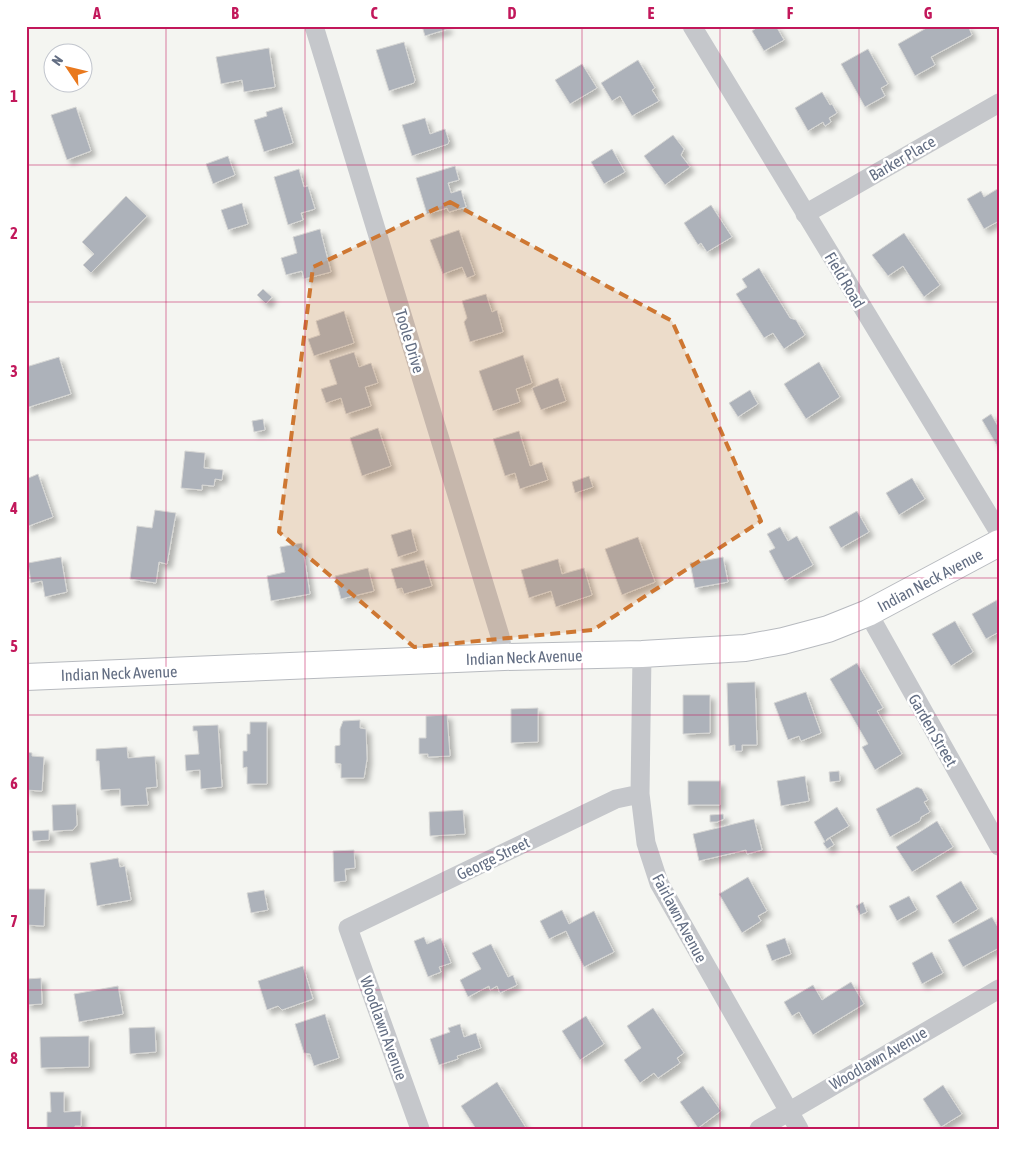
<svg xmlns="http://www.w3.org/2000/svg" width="1025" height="1155" font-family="'Asap Condensed',sans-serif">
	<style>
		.building { fill: #adb2ba; stroke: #d6d6d4; filter: url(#shadow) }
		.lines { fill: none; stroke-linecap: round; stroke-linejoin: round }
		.secondary-casing { stroke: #b7babf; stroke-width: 28 }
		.street { stroke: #c5c7cb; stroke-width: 19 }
		.secondary { stroke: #fff; stroke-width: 26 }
		.marked { fill: #ce7732; fill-opacity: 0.2; stroke: #ce7732; stroke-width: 4; stroke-dasharray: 10 6; stroke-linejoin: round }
		.grid { fill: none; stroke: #c2185b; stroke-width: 1; stroke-opacity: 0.55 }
		.labels { text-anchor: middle; stroke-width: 5; stroke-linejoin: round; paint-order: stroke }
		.street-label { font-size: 16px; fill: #636e83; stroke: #fff }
		.neatline { fill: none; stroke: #c2185b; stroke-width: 2 }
		.grid-label { font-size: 16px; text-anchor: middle; font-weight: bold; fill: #c2185b }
	</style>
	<defs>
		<filter id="shadow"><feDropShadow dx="4.5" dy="4.5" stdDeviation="2.5" flood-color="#0004"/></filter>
	</defs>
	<rect width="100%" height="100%" fill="#f4f5f1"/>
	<path class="building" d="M 422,26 L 447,26 L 448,29 L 425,36 Z
		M 759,26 L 776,26 L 784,40 L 764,51 L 752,31 Z
		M 930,26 L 968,26 L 972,35 L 931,57 L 935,65 L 915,76 L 898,44 Z
		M 404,42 L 415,80 L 414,83 L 389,91 L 376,50 Z
		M 269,48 L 275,87 L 244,92 L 242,80 L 221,84 L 216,57 Z
		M 868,49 L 888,84 L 881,88 L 885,96 L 865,107 L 841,64 Z
		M 638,60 L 655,88 L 652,90 L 659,101 L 632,116 L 620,96 L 612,101 L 601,83 Z
		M 582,64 L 597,88 L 570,104 L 555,80 Z
		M 822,92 L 830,105 L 832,104 L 837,113 L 829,118 L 831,122 L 825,126 L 823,122 L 808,131 L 795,108 Z
		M 76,107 L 91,151 L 67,160 L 51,115 Z
		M 282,107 L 293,143 L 264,152 L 254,120 L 267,116 L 266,112 Z
		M 425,118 L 430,134 L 445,129 L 449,141 L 448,144 L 412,156 L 402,125 Z
		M 673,135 L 684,149 L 681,155 L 690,167 L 665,185 L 644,156 Z
		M 612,149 L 625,172 L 604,184 L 591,162 Z
		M 228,156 L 235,175 L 213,184 L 206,164 Z
		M 455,166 L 459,180 L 448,183 L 451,193 L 461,190 L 466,207 L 449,212 L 447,208 L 427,214 L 416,178 Z
		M 299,169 L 304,187 L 308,186 L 315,209 L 301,213 L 303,220 L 288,225 L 274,177 Z
		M 999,188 L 999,221 L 984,229 L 967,199 L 981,191 L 984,197 Z
		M 126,196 L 147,216 L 91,273 L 83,265 L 94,254 L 82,242 Z
		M 242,203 L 248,224 L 228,230 L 221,210 Z
		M 711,205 L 732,237 L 707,252 L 701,243 L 698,245 L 684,223 Z
		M 320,229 L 331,272 L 304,279 L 302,271 L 286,275 L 281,258 L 297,253 L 293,237 Z
		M 459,230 L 475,275 L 467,278 L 462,267 L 443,274 L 430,240 Z
		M 904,233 L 940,285 L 924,297 L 903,266 L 888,276 L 872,255 Z
		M 759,268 L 790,318 L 796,320 L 805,335 L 784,349 L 773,333 L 764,338 L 736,294 L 747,287 L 742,279 Z
		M 263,289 L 272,297 L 266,304 L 257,295 Z
		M 486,294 L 492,312 L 497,310 L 503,332 L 470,342 L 464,322 L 467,318 L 462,301 Z
		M 344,311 L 354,343 L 314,356 L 308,339 L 320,335 L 316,321 Z
		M 354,352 L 359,367 L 371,363 L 378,383 L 365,387 L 371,406 L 346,414 L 341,398 L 326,403 L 321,389 L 337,384 L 329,360 Z
		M 523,355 L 532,383 L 516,389 L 520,402 L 493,411 L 479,371 Z
		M 59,357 L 71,394 L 26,408 L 26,367 Z
		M 819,362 L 840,397 L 806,419 L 784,384 Z
		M 558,378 L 566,401 L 541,410 L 532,388 Z
		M 750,390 L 758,404 L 738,417 L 729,403 Z
		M 991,414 L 999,428 L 999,449 L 982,420 Z
		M 263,419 L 265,430 L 254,432 L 252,421 Z
		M 378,428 L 391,466 L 362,476 L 350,438 Z
		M 519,431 L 530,466 L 542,462 L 548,480 L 520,489 L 515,473 L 505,476 L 493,439 Z
		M 185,451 L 205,453 L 204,468 L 223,470 L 222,480 L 215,479 L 214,486 L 202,485 L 202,490 L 181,488 Z
		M 38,474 L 53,517 L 26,527 L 26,479 Z
		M 589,476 L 593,487 L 575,493 L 572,482 Z
		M 912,478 L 925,499 L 899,515 L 886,493 Z
		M 155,510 L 176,513 L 167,564 L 159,562 L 156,583 L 130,579 L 137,526 L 152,528 Z
		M 857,511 L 869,532 L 841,548 L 829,527 Z
		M 780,527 L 788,541 L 797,536 L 813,565 L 785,581 L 769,551 L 775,548 L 767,534 Z
		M 411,529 L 417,551 L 398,557 L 391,535 Z
		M 638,537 L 655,582 L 622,595 L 605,549 Z
		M 302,543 L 310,594 L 271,601 L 267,576 L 285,572 L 280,547 Z
		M 61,557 L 67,592 L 45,597 L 42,581 L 31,583 L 28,563 Z
		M 723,557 L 728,582 L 695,588 L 690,563 Z
		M 558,559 L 562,574 L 584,568 L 592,595 L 556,607 L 551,591 L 529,598 L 521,570 Z
		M 424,560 L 432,586 L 404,594 L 402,588 L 397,589 L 391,569 Z
		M 368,568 L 374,591 L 341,599 L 335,576 Z
		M 997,600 L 999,632 L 986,639 L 972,614 Z
		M 955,621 L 973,652 L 951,666 L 932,634 Z
		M 857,663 L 883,708 L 877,711 L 902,754 L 875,770 L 862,747 L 868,744 L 830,679 Z
		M 755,682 L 757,745 L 742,745 L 742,751 L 735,751 L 735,745 L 729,746 L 727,683 Z
		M 806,692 L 821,733 L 801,741 L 799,736 L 788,740 L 774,703 Z
		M 683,695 L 710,695 L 710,733 L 683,734 Z
		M 538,708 L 538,742 L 511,743 L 511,709 Z
		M 447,715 L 450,756 L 428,757 L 428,754 L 419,754 L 419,738 L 426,738 L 426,716 Z
		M 360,720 L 360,728 L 366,729 L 367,759 L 364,778 L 341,778 L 341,764 L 335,763 L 335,746 L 340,745 L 340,729 L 343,721 Z
		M 250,722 L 267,722 L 267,784 L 247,784 L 247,767 L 243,768 L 243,751 L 247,751 L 247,734 L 250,734 Z
		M 218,725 L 222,787 L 201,789 L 200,770 L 186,771 L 185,755 L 199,754 L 197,731 L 193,731 L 193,726 Z
		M 127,747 L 128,758 L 155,756 L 157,787 L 146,788 L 148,805 L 121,806 L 120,789 L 101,790 L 99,761 L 96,761 L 96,749 Z
		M 26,752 L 32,753 L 32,756 L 44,757 L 42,791 L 26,790 Z
		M 839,771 L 840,781 L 830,782 L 829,772 Z
		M 805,776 L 809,801 L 781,806 L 777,781 Z
		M 688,781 L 720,781 L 720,805 L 688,805 Z
		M 917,787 L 922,789 L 928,800 L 924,802 L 930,812 L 921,817 L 920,821 L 890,837 L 876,809 Z
		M 76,804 L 77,825 L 73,830 L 53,831 L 52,805 Z
		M 837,807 L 849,826 L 827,839 L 826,841 L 830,838 L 834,845 L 827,849 L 823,843 L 825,842 L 814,822 Z
		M 463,810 L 465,834 L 430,836 L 429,812 Z
		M 723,814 L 724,819 L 717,822 L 710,822 L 710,815 Z
		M 754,819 L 762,850 L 747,854 L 746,850 L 699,861 L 693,834 Z
		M 937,821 L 953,847 L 912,872 L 896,847 Z
		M 49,830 L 49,840 L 33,841 L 32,831 Z
		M 354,850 L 355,868 L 345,869 L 346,881 L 334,882 L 333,851 Z
		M 118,858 L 120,867 L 125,866 L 131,900 L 97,906 L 90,863 Z
		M 748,877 L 767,911 L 758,916 L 761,921 L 742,933 L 719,894 Z
		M 961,881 L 978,909 L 953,924 L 936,896 Z
		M 26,889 L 45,889 L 44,926 L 26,925 Z
		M 264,890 L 268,910 L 251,913 L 247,893 Z
		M 909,896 L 917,910 L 897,921 L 889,906 Z
		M 863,902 L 867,912 L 860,915 L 856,906 Z
		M 562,910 L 569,924 L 594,911 L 614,952 L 584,967 L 566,931 L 549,939 L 540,921 Z
		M 992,917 L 999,929 L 999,948 L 963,967 L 948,940 Z
		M 424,937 L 427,944 L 441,938 L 451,963 L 439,967 L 441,972 L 428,977 L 414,941 Z
		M 785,938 L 791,954 L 772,961 L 766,945 Z
		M 491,944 L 508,977 L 513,975 L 517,985 L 500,993 L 497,986 L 490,990 L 489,986 L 468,997 L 460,980 L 481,969 L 472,953 Z
		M 932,952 L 943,973 L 922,984 L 912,963 Z
		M 303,966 L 313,999 L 282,1010 L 278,1006 L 267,1010 L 258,981 Z
		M 41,978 L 42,1004 L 26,1005 L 26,979 Z
		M 851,982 L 864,1004 L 813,1035 L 799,1012 L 792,1016 L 784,1002 L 813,985 L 822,1000 Z
		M 118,986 L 123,1014 L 79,1022 L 74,994 Z
		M 653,1008 L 684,1053 L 677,1058 L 680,1063 L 658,1078 L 654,1073 L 640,1083 L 624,1060 L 641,1048 L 627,1026 Z
		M 325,1014 L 339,1058 L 314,1066 L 310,1054 L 304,1053 L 295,1024 Z
		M 586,1016 L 604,1044 L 580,1060 L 562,1031 Z
		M 460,1024 L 464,1037 L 476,1033 L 481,1048 L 457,1056 L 458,1059 L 439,1065 L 430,1039 L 450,1032 L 448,1028 Z
		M 155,1027 L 156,1052 L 130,1054 L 129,1028 Z
		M 89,1036 L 89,1067 L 41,1068 L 40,1037 Z
		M 497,1082 L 526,1128 L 525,1129 L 476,1129 L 461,1106 Z
		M 943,1085 L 962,1114 L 941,1127 L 923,1099 Z
		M 703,1086 L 721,1111 L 698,1128 L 680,1102 Z
		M 50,1092 L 64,1092 L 64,1112 L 81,1111 L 81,1126 L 75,1126 L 75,1129 L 47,1129 L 47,1112 L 51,1112 Z"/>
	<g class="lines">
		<defs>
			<path id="secondary" d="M 26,677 L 504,657 L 642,654 L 745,648 L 783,641 L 828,629 L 868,613 L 999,543"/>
		</defs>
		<use href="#secondary" class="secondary-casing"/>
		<path class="street" d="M 314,26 L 500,636 L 504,657
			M 692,26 L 999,532
			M 805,214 L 999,103
			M 868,613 L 999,846
			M 642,654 L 640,794 L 646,843 L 659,883 L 799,1129
			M 420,1129 L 348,928 L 616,799 L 640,794
			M 759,1129 L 999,989"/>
		<use href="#secondary" class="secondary"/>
	</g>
	<path class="marked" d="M 450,202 L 672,321 L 761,521 L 593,630 L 414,647 L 279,532 L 313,267 Z"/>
	<path class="grid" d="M 166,26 L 166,1129M 305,26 L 305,1129M 443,26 L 443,1129M 582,26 L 582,1129M 720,26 L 720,1129M 859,26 L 859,1129M 26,165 L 999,165M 26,302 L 999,302M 26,440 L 999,440M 26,578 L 999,578M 26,715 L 999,715M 26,852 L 999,852M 26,990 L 999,990"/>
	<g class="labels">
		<g class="street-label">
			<text transform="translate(902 158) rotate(-30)" y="6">Barker Place</text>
			<text transform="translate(845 280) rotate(59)" y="6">Field Road</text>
			<text transform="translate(410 341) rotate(73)" y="6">Toole Drive</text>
			<text transform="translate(930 580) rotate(-28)" y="6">Indian Neck Avenue</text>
			<text transform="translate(524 657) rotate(-2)" y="6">Indian Neck Avenue</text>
			<text transform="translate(119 673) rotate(-2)" y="6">Indian Neck Avenue</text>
			<text transform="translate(933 730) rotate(60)" y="6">Garden Street</text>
			<text transform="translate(493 858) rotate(-26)" y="6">George Street</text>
			<text transform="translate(680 918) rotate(62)" y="6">Fairlawn Avenue</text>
			<text transform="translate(384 1028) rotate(70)" y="6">Woodlawn Avenue</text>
			<text transform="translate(878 1058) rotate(-30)" y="6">Woodlawn Avenue</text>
		</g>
	</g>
	<rect width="1025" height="1155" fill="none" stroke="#ffffff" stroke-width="55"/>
	<g transform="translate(68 68) rotate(305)"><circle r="24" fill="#ffffff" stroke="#c1c5cd"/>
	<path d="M0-4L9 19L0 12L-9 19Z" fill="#e9791e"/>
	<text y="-8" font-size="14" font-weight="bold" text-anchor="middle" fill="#636e83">N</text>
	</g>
	<rect x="28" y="28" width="970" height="1100" class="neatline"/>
	<g class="grid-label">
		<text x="97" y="19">A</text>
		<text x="235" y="19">B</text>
		<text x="374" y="19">C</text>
		<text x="512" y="19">D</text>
		<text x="651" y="19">E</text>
		<text x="790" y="19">F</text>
		<text x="928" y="19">G</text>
		<text x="14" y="102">1</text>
		<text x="14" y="239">2</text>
		<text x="14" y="377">3</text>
		<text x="14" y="514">4</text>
		<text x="14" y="652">5</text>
		<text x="14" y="789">6</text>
		<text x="14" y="927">7</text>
		<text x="14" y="1064">8</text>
	</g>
</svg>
